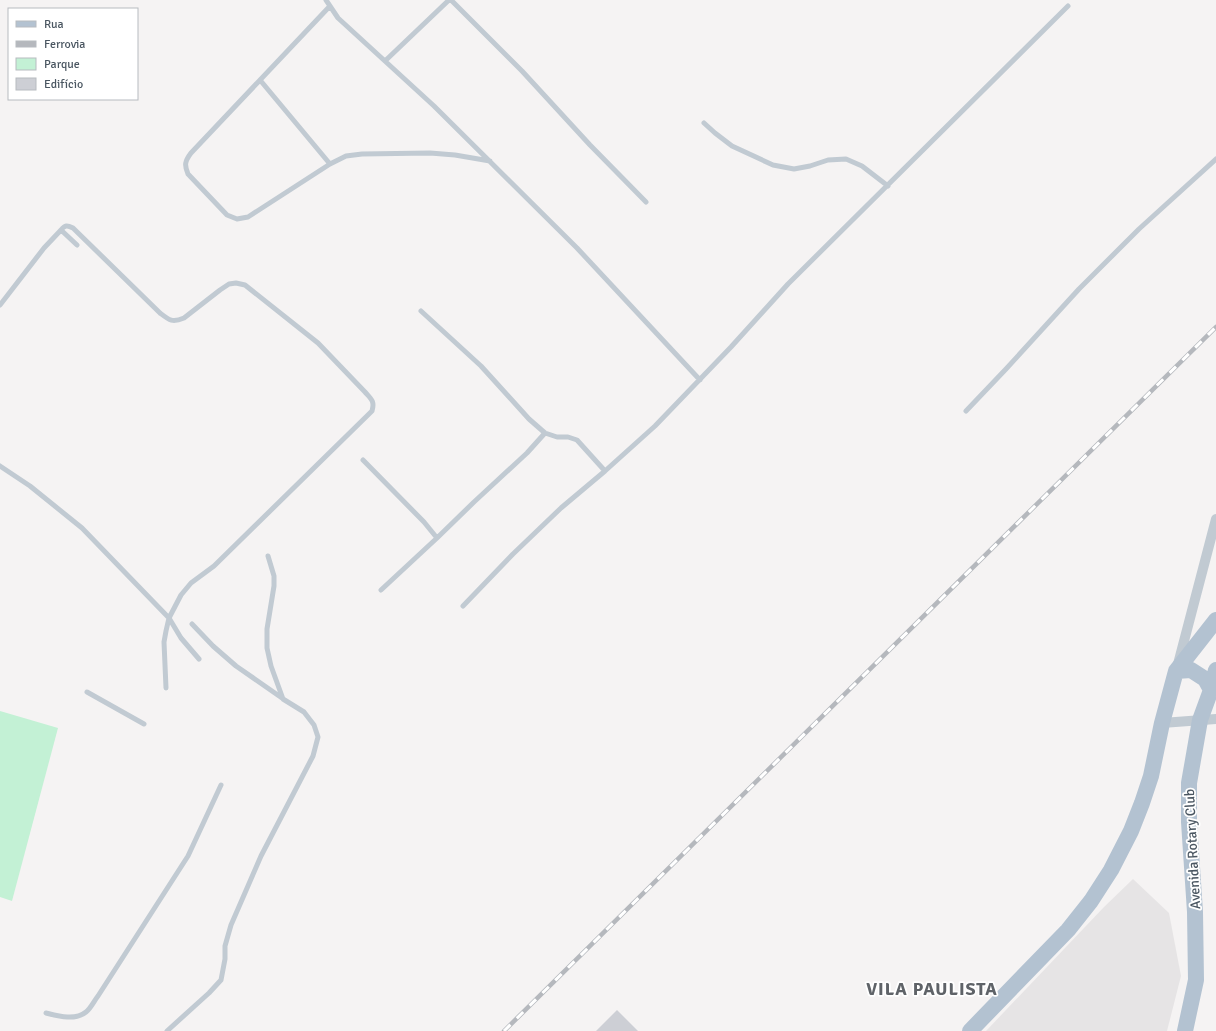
<svg xmlns="http://www.w3.org/2000/svg" width="1216" height="1031" font-family="Signika,sans-serif">
	<style>
		.education { fill: #e6e4e5 }
		.green { fill: #c3f1d5 }
		.building { fill: #cdcfd5; filter: url(#shadow) }
		.lines { fill: none; stroke-linecap: round; stroke-linejoin: round }
		.lane { stroke: #c1cad2; stroke-width: 5 }
		.street { stroke: #c1cad2; stroke-width: 10 }
		.primary { stroke: #b3c2d1; stroke-width: 16 }
		.rail-casing { stroke: #b5b8bd; stroke-width: 4.5 }
		.rail { stroke: #fff; stroke-width: 3; stroke-dasharray: 9; stroke-linecap: butt }
		.labels { text-anchor: middle; stroke-width: 3.5; stroke-linejoin: round; paint-order: stroke }
		.street-label { font-size: 14px; fill: #4a5661; stroke: #fff }
		.district-label { font-size: 18px; font-weight: bold; letter-spacing: 1px; fill: #5f6368; stroke: #fff }
	</style>
	<defs>
		<filter id="shadow"><feDropShadow dx="2.5" dy="4" stdDeviation="0" flood-color="#0004"/></filter>
	</defs>
	<rect width="100%" height="100%" fill="#f5f3f3"/>
	<path class="education" d="M 1133,879 L 1169,913 L 1181,976 L 1167,1031 L 986,1031 L 1104,907 Z"/>
	<path class="green" d="M 0,711 L 58,728 L 12,901 L 0,897 Z"/>
	<path class="building" d="M 617,1010 L 638,1031 L 596,1031 Z"/>
	<g class="lines">
		<path class="lane" d="M 326,0 L 338,18 L 434,106 L 577,248 L 700,380
			M 451,0 L 522,71 L 590,145 L 646,202
			M 330,6 L 191,153 C 185,161 184,165 188,174 L 227,215 L 237,219 L 248,217 L 330,164 L 346,156 L 362,154 L 430,153 L 455,155 L 490,161
			M 385,61 L 449,0
			M 260,80 L 330,164
			M 704,123 L 715,133 L 732,146 L 773,165 L 794,169 L 810,166 L 828,160 L 846,159 L 862,166 L 888,186
			M 61,230 C 65,225 67,225 73,228 L 160,313 C 169,320 172,323 184,318 L 220,290 L 229,284 L 236,283 L 245,285 L 318,343 L 365,392 C 371,399 375,401 372,411 L 214,566 L 191,583 L 181,595 L 169,618 L 166,631 L 164,642 L 166,688
			M 0,305 L 44,248 L 61,230 L 77,245
			M 421,311 L 481,366 L 529,419 L 545,433 L 557,437 L 568,437 L 577,440 L 605,471 L 561,508 L 513,554 L 463,606
			M 966,411 L 1006,369 L 1079,289 L 1139,229 L 1216,159
			M 363,460 L 424,522 L 437,538 L 474,502 L 527,453 L 545,433
			M 0,466 L 30,486 L 82,528 L 169,618 L 181,638 L 199,659
			M 605,471 L 655,426 L 731,347 L 788,284 L 1068,6
			M 381,590 L 437,538
			M 192,624 L 213,646 L 236,666 L 282,698
			M 87,692 L 144,724
			M 46,1013 C 58,1016 75,1021 86,1012 C 91,1008 94,1001 98,996 L 188,856 L 221,785
			M 167,1031 L 209,993 L 221,980 L 225,959 L 225,946 L 231,925 L 261,856 L 313,756 L 318,737 L 314,725 L 304,712 L 283,699 L 271,666 L 267,648 L 267,629 L 274,586 L 274,576 L 268,556"/>
		<path class="street" d="M 1178,664 L 1216,519
			M 1162,723 L 1216,719"/>
		<path class="primary" d="M 1176,671 L 1191,670 L 1205,679 L 1211,690
			M 970,1031 L 1068,930 L 1091,901 L 1111,870 L 1131,831 L 1142,803 L 1151,776 L 1162,723 L 1176,671 L 1216,620
			M 1185,1031 L 1196,980 L 1195,912 L 1189,822 L 1189,783 L 1200,720 L 1211,690 L 1216,670"/>
		<defs>
			<path id="rail" d="M 504,1031 L 1216,327"/>
		</defs>
		<use href="#rail" class="rail-casing"/>
		<use href="#rail" class="rail"/>
	</g>
	<g class="labels">
		<g class="street-label">
			<text transform="translate(1192 849) rotate(-93)" y="5">Avenida Rotary Club</text>
		</g>
		<g class="district-label">
			<text x="932" y="995">VILA PAULISTA</text>
		</g>
	</g>
	<rect x="8" y="8" width="130" height="92" fill="#ffffff" stroke="#b7bbc0"/>
	<rect x="16" y="21" width="20" height="6" fill="#b3c2d1" stroke="#b7bbc0"/>
	<text x="44" y="28" font-size="12" fill="#4a5661">Rua</text>
	<rect x="16" y="41" width="20" height="6" fill="#b5b8bd" stroke="#b7bbc0"/>
	<text x="44" y="48" font-size="12" fill="#4a5661">Ferrovia</text>
	<rect x="16" y="58" width="20" height="12" fill="#c3f1d5" stroke="#b7bbc0"/>
	<text x="44" y="68" font-size="12" fill="#4a5661">Parque</text>
	<rect x="16" y="78" width="20" height="12" fill="#cdcfd5" stroke="#b7bbc0"/>
	<text x="44" y="88" font-size="12" fill="#4a5661">Edifício</text>
</svg>
